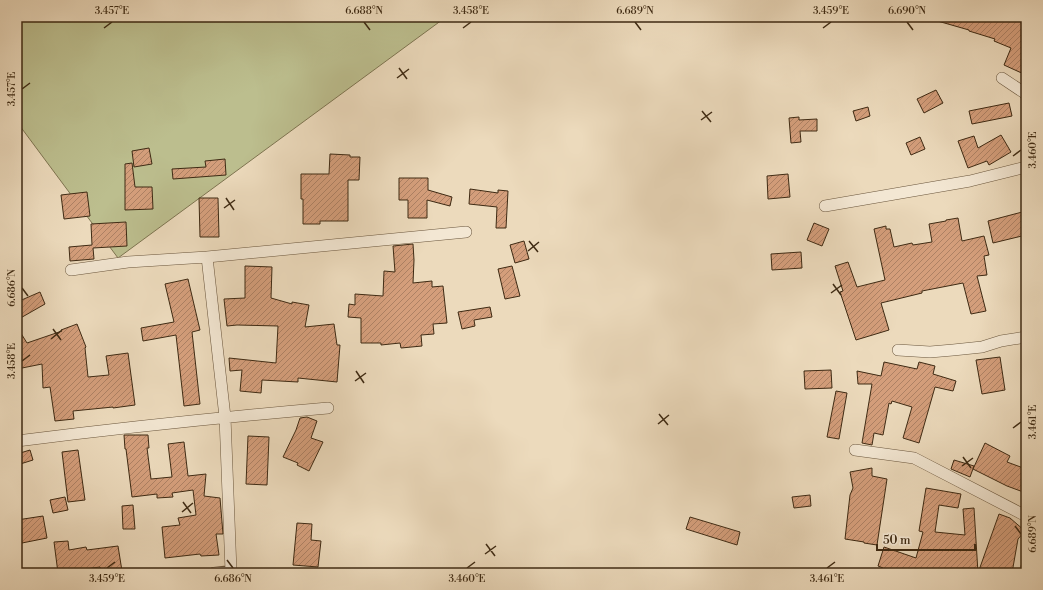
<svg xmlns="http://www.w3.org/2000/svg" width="1043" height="590" font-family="'Libre Bodoni',serif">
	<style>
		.green { fill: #bcbe8e; stroke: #7d7450 }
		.building { fill: url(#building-hatch); stroke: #3e2a13 }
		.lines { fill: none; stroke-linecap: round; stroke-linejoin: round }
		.street-casing { stroke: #6a563d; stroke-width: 12 }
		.street { stroke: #f3e7d3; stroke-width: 11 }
		.ticks { fill: none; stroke: #3e2a13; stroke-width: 1.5 }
		.neatline { fill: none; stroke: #3e2a13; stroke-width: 1.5 }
		.ticks-label { font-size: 10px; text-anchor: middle; fill: #3e2a13 }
	</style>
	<defs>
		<pattern id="building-hatch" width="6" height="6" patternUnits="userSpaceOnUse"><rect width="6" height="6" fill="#d49e7b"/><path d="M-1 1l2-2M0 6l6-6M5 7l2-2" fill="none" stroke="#ad8164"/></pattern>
	</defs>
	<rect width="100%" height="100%" fill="#ecdabc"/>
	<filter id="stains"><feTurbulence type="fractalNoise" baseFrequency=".005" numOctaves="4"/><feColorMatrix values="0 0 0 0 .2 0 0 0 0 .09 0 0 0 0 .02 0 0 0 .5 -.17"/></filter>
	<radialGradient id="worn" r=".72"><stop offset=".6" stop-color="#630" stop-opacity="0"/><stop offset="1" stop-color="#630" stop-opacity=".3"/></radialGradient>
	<path class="green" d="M 17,17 L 446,17 L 118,258 L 17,122 Z"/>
	<path class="building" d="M 934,17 L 1026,17 L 1026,75 L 1004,65 L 1011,48 L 994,41 L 995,39 L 969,31 L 969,30 L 934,20 Z
		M 936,90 L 943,103 L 924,113 L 917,99 Z
		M 1009,103 L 1012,116 L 972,124 L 969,111 Z
		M 868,107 L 870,116 L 856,121 L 853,111 Z
		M 799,117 L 799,120 L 817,119 L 817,131 L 800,131 L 801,142 L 791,143 L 789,118 Z
		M 1001,135 L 1011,152 L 989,165 L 987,161 L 968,168 L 958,141 L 974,136 L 978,148 Z
		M 920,137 L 925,149 L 911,155 L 906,143 Z
		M 149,148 L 152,164 L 134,167 L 132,151 Z
		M 330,154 L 350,155 L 350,157 L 360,157 L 359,180 L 348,180 L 348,221 L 320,221 L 320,224 L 303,224 L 303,199 L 301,199 L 301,174 L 329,174 Z
		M 225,159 L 226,175 L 173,179 L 172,169 L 206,167 L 205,161 Z
		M 132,163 L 135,187 L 152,187 L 153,209 L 125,210 L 125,164 Z
		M 788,174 L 790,197 L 768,199 L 767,176 Z
		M 399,178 L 428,178 L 428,190 L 452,197 L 450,206 L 427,200 L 427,218 L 408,218 L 408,200 L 399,200 Z
		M 470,189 L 498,193 L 498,190 L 508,191 L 506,228 L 496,228 L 497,207 L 469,204 Z
		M 87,192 L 90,216 L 64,219 L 61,195 Z
		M 199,198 L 218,198 L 219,237 L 200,237 Z
		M 1026,211 L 1026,235 L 993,243 L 988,221 Z
		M 958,218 L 962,241 L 984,236 L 989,255 L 984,256 L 987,275 L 977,276 L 986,311 L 971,314 L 963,283 L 922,291 L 922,293 L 881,303 L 889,330 L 856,340 L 840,292 L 843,291 L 835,266 L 848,262 L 857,287 L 885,280 L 874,229 L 886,226 L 886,229 L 890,229 L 894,247 L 912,243 L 913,245 L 932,242 L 929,224 L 946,221 L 946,220 Z
		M 126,222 L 127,246 L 93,248 L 94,259 L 70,261 L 69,247 L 92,245 L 91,224 Z
		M 814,223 L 829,229 L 822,246 L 807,240 Z
		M 524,241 L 529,259 L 515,263 L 510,245 Z
		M 413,244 L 414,260 L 413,283 L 432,281 L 432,287 L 443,286 L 447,323 L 433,324 L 434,334 L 421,335 L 422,346 L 401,348 L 400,343 L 381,345 L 381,343 L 361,343 L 361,318 L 348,317 L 349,304 L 355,305 L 355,294 L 383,296 L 384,271 L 395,272 L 393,246 Z
		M 801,252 L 802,268 L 772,270 L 771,254 Z
		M 245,266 L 272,267 L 271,298 L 292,304 L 292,302 L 309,305 L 305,327 L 334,324 L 337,345 L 340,345 L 337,382 L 298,378 L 298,382 L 262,380 L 261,393 L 240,391 L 242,370 L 230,371 L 229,358 L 276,363 L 278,326 L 237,325 L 227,326 L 224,299 L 245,298 Z
		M 512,266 L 520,296 L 505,299 L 498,269 Z
		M 188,279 L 200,330 L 192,332 L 200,404 L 184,406 L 176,335 L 143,341 L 141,328 L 174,322 L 165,284 Z
		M 40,292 L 45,304 L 17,320 L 17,302 Z
		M 490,307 L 492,317 L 474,320 L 475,326 L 462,329 L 458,312 Z
		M 77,324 L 86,347 L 85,348 L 88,377 L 109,375 L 106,356 L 128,353 L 135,405 L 113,408 L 113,407 L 73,411 L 74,419 L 55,421 L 50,387 L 43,388 L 42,364 L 17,369 L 17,327 L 27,343 L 62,331 L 61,330 Z
		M 1000,357 L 1005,390 L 982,394 L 976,360 Z
		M 884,362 L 917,369 L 919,362 L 935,366 L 933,374 L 956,381 L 953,391 L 935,387 L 919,443 L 903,438 L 912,407 L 892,401 L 891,404 L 889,403 L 883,435 L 874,433 L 872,445 L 862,443 L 872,384 L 858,384 L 857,371 L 881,376 Z
		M 831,370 L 832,388 L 805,389 L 804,371 Z
		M 836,391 L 847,393 L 839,439 L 827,437 Z
		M 307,417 L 317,421 L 311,438 L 323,442 L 309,471 L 297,465 L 298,463 L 283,457 L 296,430 L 300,418 Z
		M 124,435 L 148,435 L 149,448 L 147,448 L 151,479 L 172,477 L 168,444 L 184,442 L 188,476 L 206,474 L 204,496 L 220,498 L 223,534 L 216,534 L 219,555 L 201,556 L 200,554 L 165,558 L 162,527 L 180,525 L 178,518 L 196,515 L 193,490 L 172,493 L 173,497 L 157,498 L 157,494 L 132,497 L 126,449 L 125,449 Z
		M 248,436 L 269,437 L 267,485 L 246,484 Z
		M 985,443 L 1010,456 L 1007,462 L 1026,469 L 1026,493 L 1007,486 L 973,469 Z
		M 30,450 L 33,460 L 17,465 L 17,454 Z
		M 78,450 L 85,500 L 68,502 L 62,452 Z
		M 954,460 L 974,466 L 970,477 L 951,469 Z
		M 872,468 L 872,476 L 887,479 L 877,545 L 864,543 L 864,542 L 845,539 L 850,495 L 853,488 L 850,472 Z
		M 926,488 L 961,494 L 958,508 L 939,505 L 935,532 L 965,535 L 963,509 L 974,508 L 978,573 L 999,514 L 1010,518 L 1025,531 L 1018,539 L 1012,573 L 882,573 L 883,568 L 878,566 L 884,547 L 916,558 L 923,532 L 919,531 Z
		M 810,495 L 811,506 L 794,508 L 792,497 Z
		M 65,497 L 68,510 L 53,513 L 50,500 Z
		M 133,505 L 135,529 L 123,529 L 122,506 Z
		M 43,516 L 47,538 L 17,544 L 17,520 Z
		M 690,517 L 740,532 L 737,545 L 686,529 Z
		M 297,523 L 312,524 L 311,540 L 321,541 L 318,567 L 293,565 Z
		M 68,541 L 69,550 L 86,547 L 87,550 L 118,546 L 122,571 L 101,573 L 100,567 L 71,571 L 71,573 L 58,573 L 54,542 Z"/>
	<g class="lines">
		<defs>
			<path id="street" d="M 1002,78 L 1026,94
				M 825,206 L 970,181 L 1026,167
				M 207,257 L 225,417 L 231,571 L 214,573
				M 71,270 L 128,262 L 207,257 L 466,232
				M 898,350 L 930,352 L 953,350 L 982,347 L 1001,341 L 1026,337
				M 17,441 C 120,428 224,417 328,408
				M 855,450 L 914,458 L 1026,516
				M 1025,573 L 1026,568"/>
		</defs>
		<use href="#street" class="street-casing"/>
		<use href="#street" class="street"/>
	</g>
	<path class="ticks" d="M 364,22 L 370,30M 635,22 L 641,30M 907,22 L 913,30M 104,28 L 112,22M 463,28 L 471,22M 823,28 L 831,22M 399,68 L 407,79M 397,78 L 409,69M 22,89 L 30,83M 702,111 L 711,122M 701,120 L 712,112M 1013,156 L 1021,150M 226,198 L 234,210M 224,208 L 235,200M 529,241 L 538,252M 528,251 L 539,242M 833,284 L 841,295M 22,288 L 28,296M 831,293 L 842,285M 53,329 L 61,340M 51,339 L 62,330M 22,361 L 30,355M 356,371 L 364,383M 355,381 L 366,373M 659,414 L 668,425M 658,424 L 669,415M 1013,428 L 1021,422M 963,457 L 971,468M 962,466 L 973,458M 183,502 L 191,513M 182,512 L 193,503M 1015,526 L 1021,534M 486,544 L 495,556M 485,554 L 496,546M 227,560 L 233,568M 107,568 L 115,562M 467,568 L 475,562M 827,568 L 835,562"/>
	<rect width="1043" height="590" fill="none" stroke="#ecdabc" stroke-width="44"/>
	<path d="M877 544v6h98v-6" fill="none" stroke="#3e2a13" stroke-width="2"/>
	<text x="883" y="544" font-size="12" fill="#3e2a13" stroke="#f3e7d3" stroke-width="3" paint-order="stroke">50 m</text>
	<rect x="22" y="22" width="999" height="546" class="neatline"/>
	<g class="ticks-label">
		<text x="112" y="14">3.457°E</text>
		<text x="364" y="14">6.688°N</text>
		<text x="471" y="14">3.458°E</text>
		<text x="635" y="14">6.689°N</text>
		<text x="831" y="14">3.459°E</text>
		<text x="907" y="14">6.690°N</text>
		<text transform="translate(11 89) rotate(-90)" y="4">3.457°E</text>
		<text transform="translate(1032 150) rotate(-90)" y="4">3.460°E</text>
		<text transform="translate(11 288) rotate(-90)" y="4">6.686°N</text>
		<text transform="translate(11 361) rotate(-90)" y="4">3.458°E</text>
		<text transform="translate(1032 422) rotate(-90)" y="4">3.461°E</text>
		<text transform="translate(1032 534) rotate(-90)" y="4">6.689°N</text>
		<text x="107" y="582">3.459°E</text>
		<text x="233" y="582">6.686°N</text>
		<text x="467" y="582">3.460°E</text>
		<text x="827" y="582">3.461°E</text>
	</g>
	<rect width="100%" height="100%" filter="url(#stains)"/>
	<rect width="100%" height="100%" fill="url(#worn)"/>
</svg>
